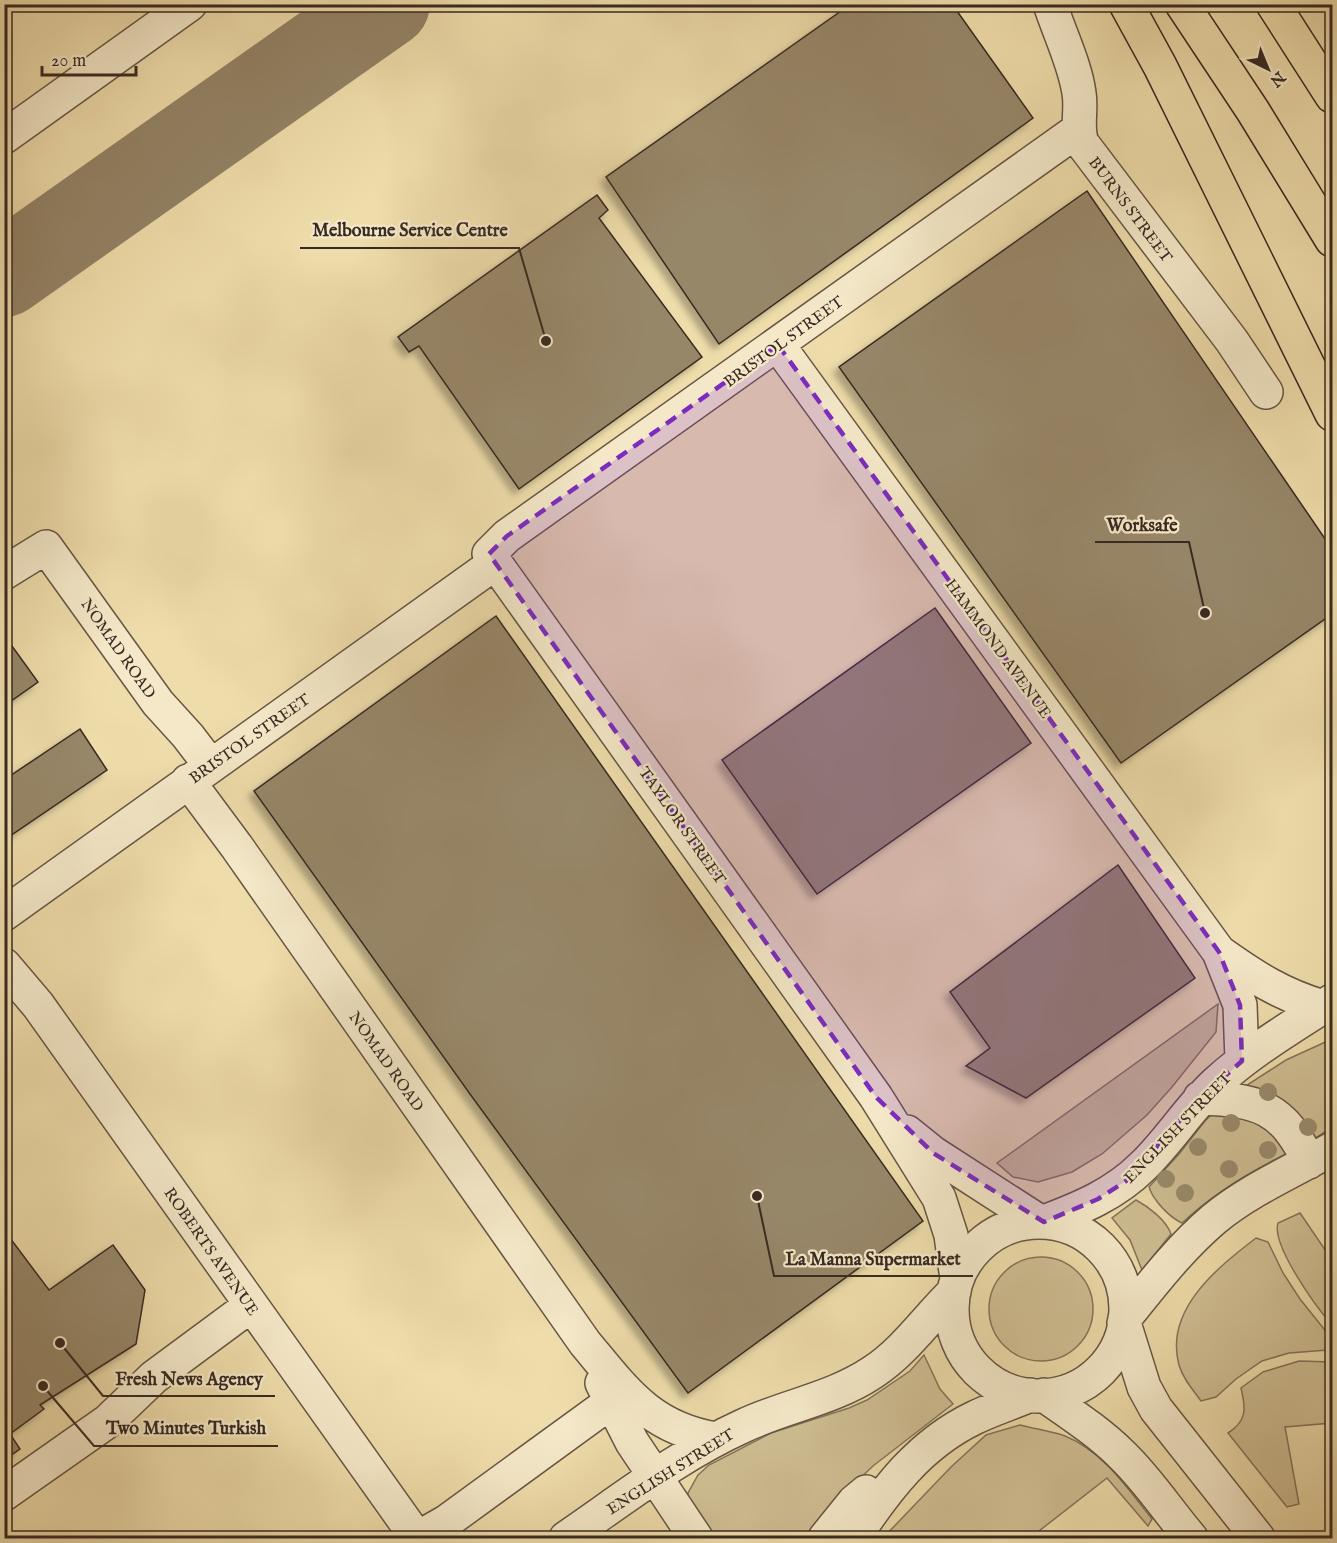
<svg xmlns="http://www.w3.org/2000/svg" width="1337" height="1543" font-family="'IM FELL English',serif">
	<style>
		.green { fill: #cfbe93; stroke: #84745a; stroke-width: 1.5 }
		.lines { fill: none; stroke-linecap: round; stroke-linejoin: round }
		.taxiway { stroke: #938366; stroke-width: 86 }
		.building { fill: #978769; stroke: #382a22; stroke-width: 1.5; filter: url(#shadow) }
		.minor-casing { stroke: #665644; stroke-width: 36 }
		.highway-casing { stroke: #382a22; stroke-width: 36 }
		.minor { stroke: #f4e8c8; stroke-width: 33 }
		.highway { stroke: #eedcaa; stroke-width: 33 }
		.tree { fill: #9a8b6c }
		.marked { fill: #7b2cbf; fill-opacity: 0.2; stroke: #7b2cbf; stroke-width: 4.5; stroke-dasharray: 12 8; stroke-linejoin: round }
		.labels { text-anchor: middle; stroke-width: 4.5; stroke-linejoin: round; paint-order: stroke }
		.street-label { font-size: 16px; fill: #382a22; stroke: #f4e8c8 }
		.leader { fill: none; stroke: #382a22; stroke-width: 2 }
		.callout-dot { fill: #382a22; stroke: #f4e8c8; stroke-width: 2 }
		.callout-label { font-size: 18px; text-anchor: middle; font-weight: bold; fill: #382a22; stroke: #f4e8c8; stroke-width: 4.5; stroke-linejoin: round; paint-order: stroke }
	</style>
	<defs>
		<filter id="shadow"><feDropShadow dx="-5.5" dy="5.5" stdDeviation="3" flood-color="#0004"/></filter>
	</defs>
	<rect width="100%" height="100%" fill="#eedcaa"/>
	<filter id="stains"><feTurbulence type="fractalNoise" baseFrequency=".00333" numOctaves="4"/><feColorMatrix values="0 0 0 0 .2 0 0 0 0 .09 0 0 0 0 .02 0 0 0 .5 -.17"/></filter>
	<radialGradient id="worn" r=".72"><stop offset=".6" stop-color="#630" stop-opacity="0"/><stop offset="1" stop-color="#630" stop-opacity=".3"/></radialGradient>
	<path class="green" d="M 1218,1004 L 1216,1032 L 1172,1087 L 1147,1115 L 1102,1154 L 1072,1172 L 1038,1182 L 1013,1177 L 997,1163 Z
		M 1332,1039 L 1332,1127 L 1311,1141 L 1244,1087 L 1286,1060 Z
		M 1224,1113 L 1269,1123 L 1288,1153 C 1249,1172 1214,1193 1182,1223 C 1169,1217 1153,1200 1149,1187 L 1179,1154 L 1205,1121 L 1211,1115 Z
		M 1136,1200 C 1149,1207 1166,1220 1171,1234 L 1142,1270 L 1130,1240 L 1112,1218 Z
		M 1300,1213 L 1332,1260 L 1332,1325 C 1317,1308 1271,1245 1278,1223 Z
		M 1256,1238 L 1268,1242 L 1283,1273 L 1300,1299 L 1332,1339 L 1332,1347 L 1328,1350 L 1289,1353 L 1262,1361 L 1236,1379 L 1216,1397 L 1201,1401 C 1193,1390 1183,1379 1179,1365 C 1164,1310 1217,1268 1256,1238 Z
		M989 1309a52 52 0 1 1 104 0a52 52 0 1 1-104 0Z
		M 924,1355 L 940,1389 L 953,1404 L 873,1466 L 855,1483 L 812,1538 L 711,1538 L 689,1503 L 688,1493 L 698,1475 L 709,1465 L 771,1433 L 849,1408 L 867,1400 L 910,1371 Z
		M 1299,1361 L 1332,1362 L 1332,1423 L 1285,1427 L 1299,1504 L 1287,1507 L 1228,1433 C 1247,1421 1246,1409 1241,1388 L 1263,1372 Z
		M 1020,1425 C 1035,1429 1051,1431 1065,1436 C 1103,1451 1128,1489 1152,1519 L 1148,1526 L 1107,1478 L 1030,1538 L 883,1538 L 951,1467 L 986,1435 Z"/>
	<g class="lines">
		<path class="taxiway" d="M 4,274 L 387,4"/>
	</g>
	<path class="building" d="M 851,4 L 952,4 L 1033,118 L 719,344 L 606,177 Z
		M 1087,191 L 1332,549 L 1332,614 L 1121,763 L 839,367 Z
		M 597,195 L 608,210 L 599,218 L 702,357 L 519,489 L 419,346 L 409,352 L 398,337 Z
		M 935,608 L 1031,743 L 817,894 L 722,760 Z
		M 496,616 L 923,1221 L 688,1393 L 470,1094 L 254,791 Z
		M 4,635 L 38,682 L 4,706 Z
		M 80,729 L 107,770 L 4,840 L 4,780 Z
		M 1118,865 L 1195,978 L 1026,1098 L 966,1066 L 990,1048 L 950,992 Z
		M 4,1230 L 49,1290 L 113,1245 L 145,1290 L 136,1344 L 40,1405 L 44,1409 L 10,1434 L 20,1449 L 4,1460 Z"/>
	<g class="lines">
		<defs>
			<path id="minor" d="M 1050,4 C 1059,32 1075,64 1079,93 C 1082,110 1076,127 1082,143 L 1232,341 L 1266,392
				M 4,137 L 190,4
				M 778,345 L 1219,952 L 1240,1005 L 1242,1061
				M 4,573 L 46,547 L 158,703 L 188,736 L 210,765
				M 188,781 L 237,847 L 585,1343 C 625,1391 650,1428 716,1439
				M 4,914 L 495,563
				M 1219,952 C 1254,977 1282,995 1323,1007
				M 4,965 L 38,1005 L 417,1538
				M 1200,1098 C 1259,1100 1283,1107 1309,1162
				M 907,1132 L 933,1153 L 1040,1222
				M 1044,1222 C 1081,1208 1115,1194 1143,1166 C 1170,1140 1189,1108 1216,1083 C 1251,1051 1293,1026 1332,1001
				M952 1309a87 87 0 1 1 174 0a87 87 0 1 1-174 0Z
				M 957,1279 L 951,1235 L 939,1198 L 876,1097 L 489,554 L 507,536 L 1078,130
				M 1125,1318 C 1153,1283 1180,1248 1214,1219 C 1249,1190 1293,1171 1332,1149
				M 1124,1323 L 1144,1387 L 1156,1409 L 1258,1538
				M 602,1383 L 632,1442 L 696,1538
				M 1044,1395 C 1071,1414 1099,1432 1122,1455 C 1148,1480 1168,1511 1191,1538
				M 4,1494 L 108,1421 L 154,1377 L 250,1306
				M 418,1538 L 446,1522 L 626,1391
				M 566,1538 C 623,1499 679,1455 743,1426 C 785,1406 833,1399 873,1372 C 905,1351 927,1318 954,1292
				M 825,1538 L 854,1502 L 866,1492
				M 854,1538 C 886,1489 920,1444 974,1418 C 992,1409 1012,1403 1030,1395"/>
			<path id="highway" d="M 1126,4 L 1160,66 L 1332,414
				M 1182,4 L 1253,111 L 1332,240
				M 1273,4 L 1332,96"/>
		</defs>
		<use href="#minor" class="minor-casing"/>
		<use href="#highway" class="highway-casing"/>
		<use href="#minor" class="minor"/>
		<use href="#highway" class="highway"/>
	</g>
	<g class="tree">
		<circle cx="1268" cy="1092" r="9"/>
		<circle cx="1231" cy="1123" r="9"/>
		<circle cx="1308" cy="1127" r="9"/>
		<circle cx="1198" cy="1147" r="9"/>
		<circle cx="1268" cy="1150" r="9"/>
		<circle cx="1229" cy="1169" r="9"/>
		<circle cx="1166" cy="1179" r="9"/>
		<circle cx="1185" cy="1193" r="9"/>
	</g>
	<path class="marked" d="M 778,345 L 1219,952 L 1240,1005 L 1242,1061 L 1200,1098 L 1126,1181 L 1098,1199 L 1044,1222 L 933,1153 L 876,1097 L 489,554 L 507,536 Z"/>
	<g class="labels">
		<g class="street-label">
			<text transform="translate(1131 209) rotate(53)" y="6">BURNS STREET</text>
			<text transform="translate(783 341) rotate(-36)" y="6">BRISTOL STREET</text>
			<text transform="translate(119 648) rotate(55)" y="6">NOMAD ROAD</text>
			<text transform="translate(999 648) rotate(54)" y="6">HAMMOND AVENUE</text>
			<text transform="translate(249 738) rotate(-35)" y="6">BRISTOL STREET</text>
			<text transform="translate(683 825) rotate(55)" y="6">TAYLOR STREET</text>
			<text transform="translate(387 1061) rotate(55)" y="6">NOMAD ROAD</text>
			<text transform="translate(1177 1127) rotate(-46)" y="6">ENGLISH STREET</text>
			<text transform="translate(212 1251) rotate(55)" y="6">ROBERTS AVENUE</text>
			<text transform="translate(670 1471) rotate(-32)" y="6">ENGLISH STREET</text>
		</g>
	</g>
	<path class="leader" d="M546 341L519 248H300M1205 613L1189 542H1095M757 1196L774 1276H973M60 1343L103 1396H275M43 1386L94 1446H278"/>
	<g class="callout-dot">
		<circle cx="546" cy="341" r="6"/>
		<circle cx="1205" cy="613" r="6"/>
		<circle cx="757" cy="1196" r="6"/>
		<circle cx="60" cy="1343" r="6"/>
		<circle cx="43" cy="1386" r="6"/>
	</g>
	<g class="callout-label">
		<text x="410" y="236">Melbourne Service Centre</text>
		<text x="1142" y="531">Worksafe</text>
		<text x="873" y="1265">La Manna Supermarket</text>
		<text x="189" y="1385">Fresh News Agency</text>
		<text x="186" y="1434">Two Minutes Turkish</text>
	</g>
	<rect width="1337" height="1543" fill="none" stroke="#eedcaa" stroke-width="24"/>
	<rect x="6" y="6" width="1325" height="1531" fill="none" stroke="#382a22" stroke-width="3"/>
	<rect x="12" y="12" width="1313" height="1519" fill="none" stroke="#382a22" stroke-width="1.5"/>
	<g transform="translate(1268 69) rotate(137)" stroke="#f4e8c8" stroke-width="4.5" paint-order="stroke">
	<path d="M0-4.5L10 22L0 15L-10 22Z" fill="#382a22"/>
	<text y="-9" font-size="16" font-weight="bold" text-anchor="middle" fill="#382a22">N</text>
	</g>
	<path d="M42 66v9h94v-9" fill="none" stroke="#382a22" stroke-width="3"/>
	<text x="51" y="66" font-size="18" fill="#382a22" stroke="#f4e8c8" stroke-width="4.5" paint-order="stroke">20 m</text>
	<rect width="100%" height="100%" filter="url(#stains)"/>
	<rect width="100%" height="100%" fill="url(#worn)"/>
</svg>
